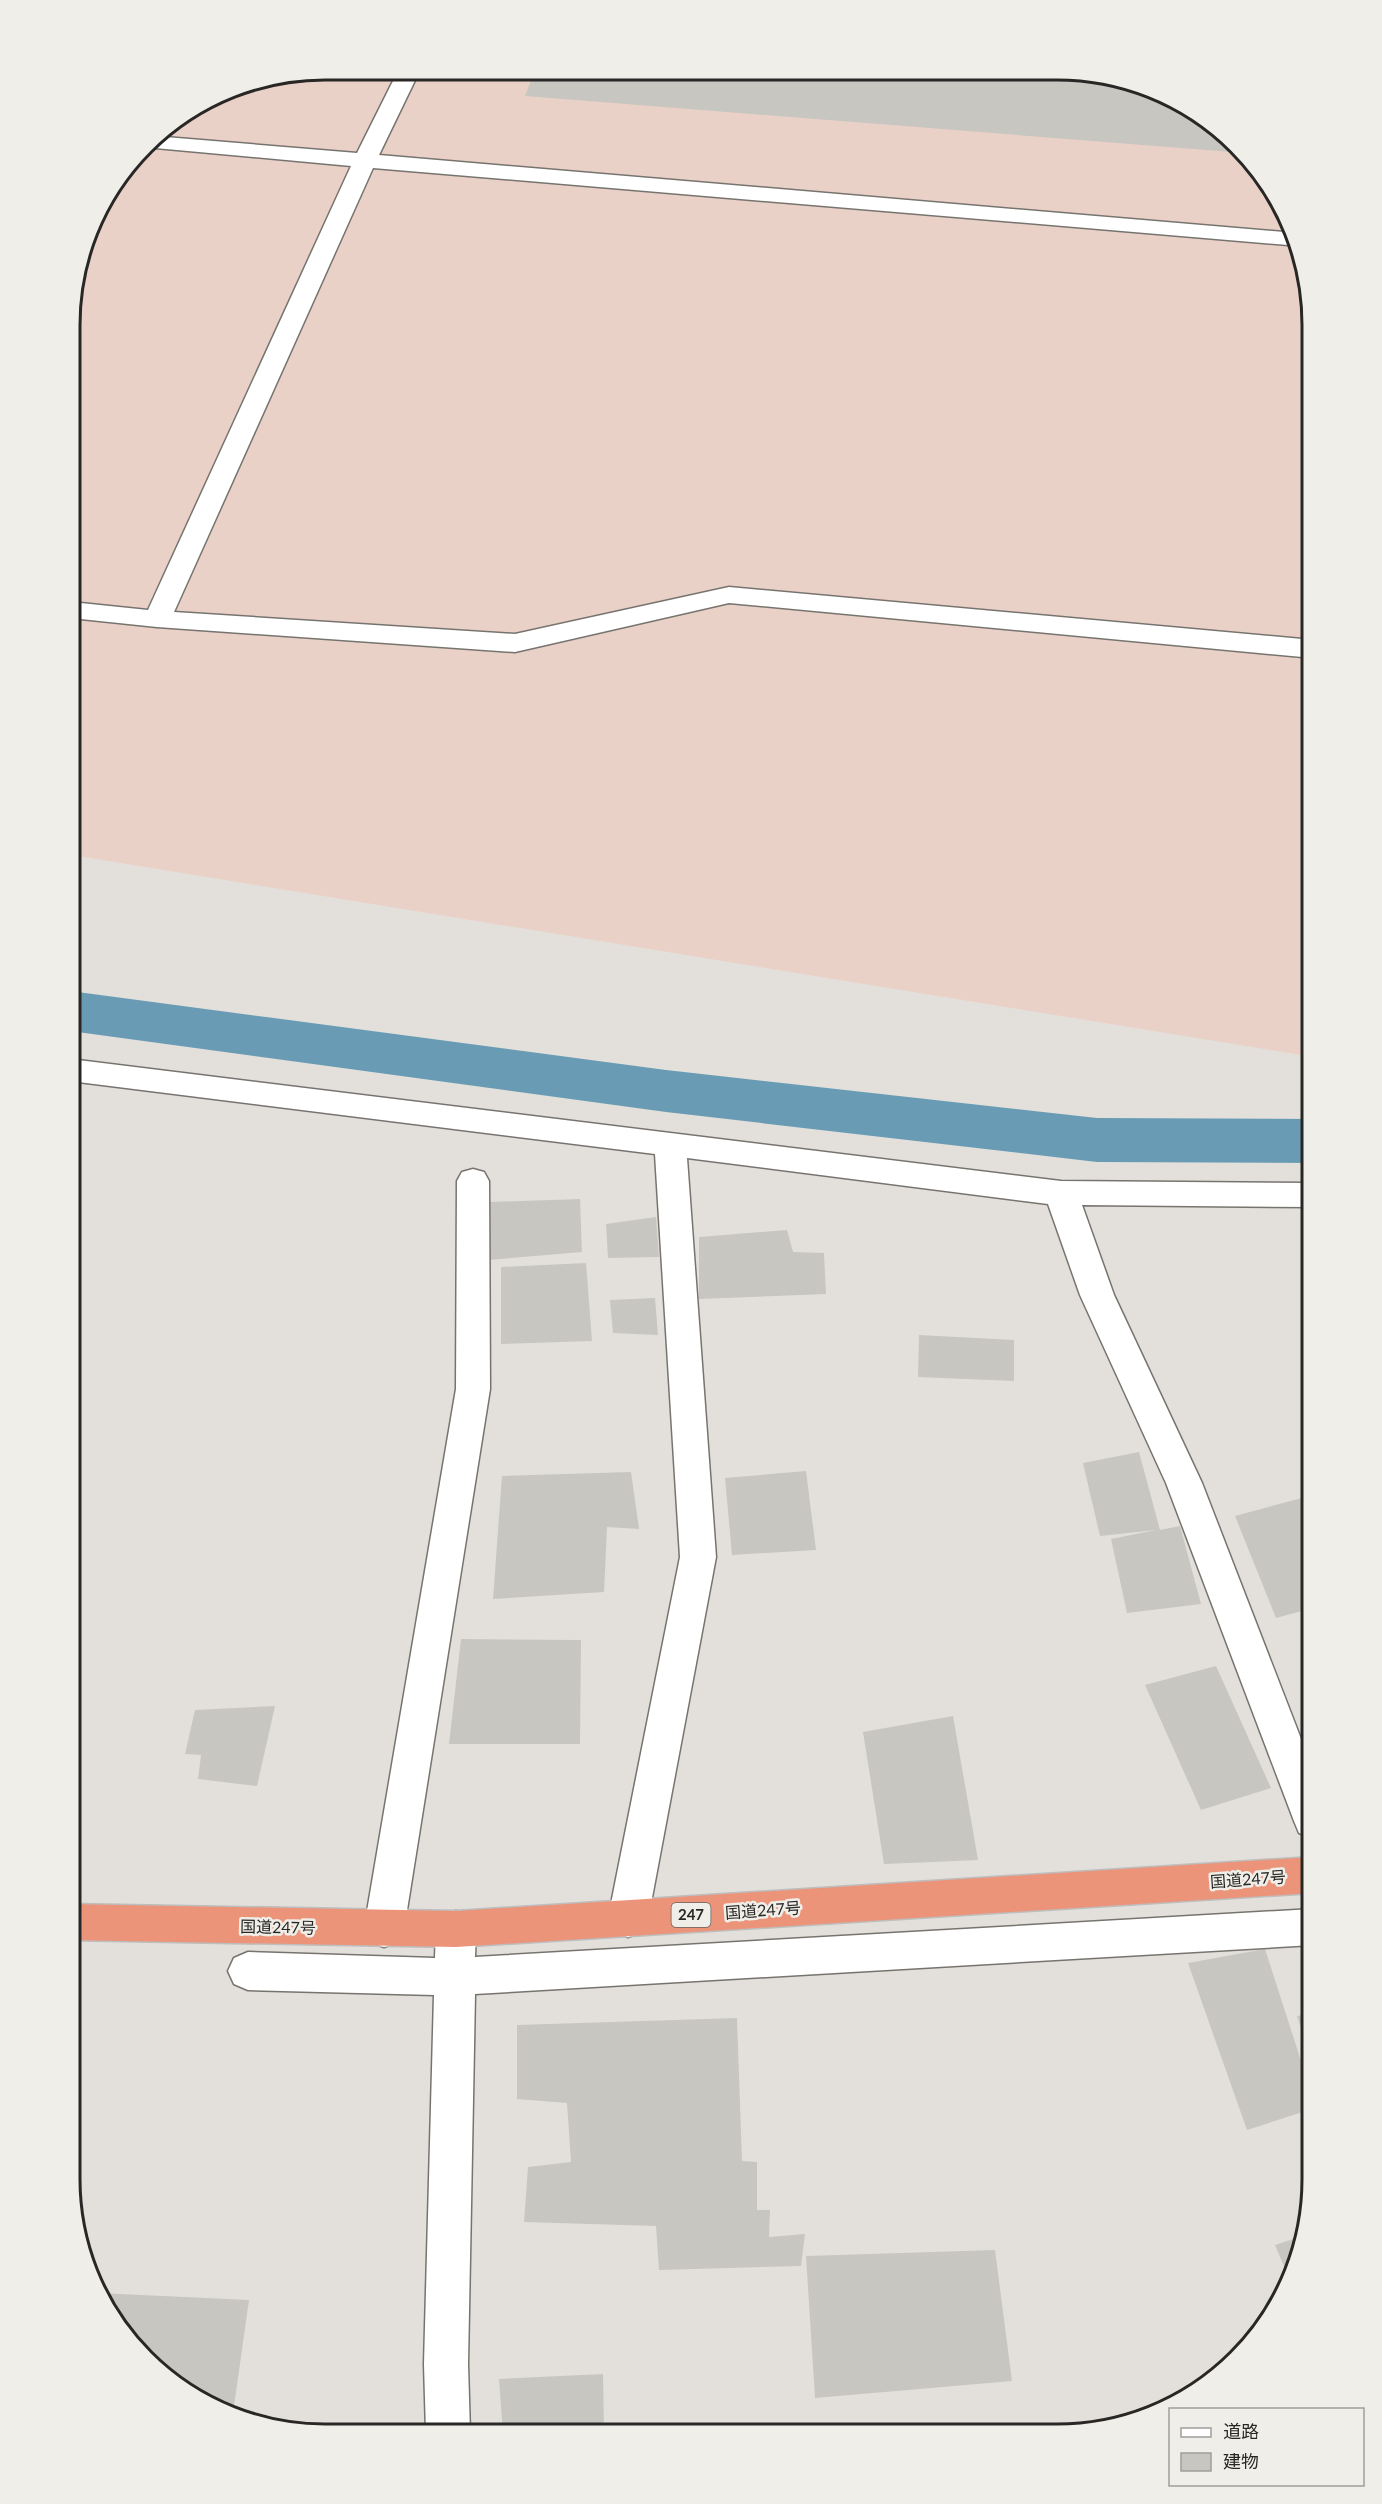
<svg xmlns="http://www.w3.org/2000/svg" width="1382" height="2504" font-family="Lato,'Noto Sans JP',sans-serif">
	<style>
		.industrial { fill: #ead1c8 }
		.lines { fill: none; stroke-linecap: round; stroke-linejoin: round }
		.canal { fill: #699cb4; fill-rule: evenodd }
		.building { fill: #c8c6c0 }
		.minor-casing { stroke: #77746f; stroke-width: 3 }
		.highway-casing { stroke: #bebebe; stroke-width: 3 }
		.minor { fill: #fff; fill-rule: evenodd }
		.highway { fill: #eb947a; fill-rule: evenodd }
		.labels { text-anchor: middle; stroke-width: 5; stroke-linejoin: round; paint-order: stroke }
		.shield { fill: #f0eee8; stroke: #646360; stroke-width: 1.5 }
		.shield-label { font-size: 15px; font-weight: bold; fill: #282725 }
		.street-label { font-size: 16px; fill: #282725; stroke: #f0eee8 }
		.rim { fill: none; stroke: #282725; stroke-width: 3 }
	</style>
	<rect width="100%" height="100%" fill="#e3e0db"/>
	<path class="industrial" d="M 324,69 L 1107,74 L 1170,95 L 1226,132 L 1270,182 L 1299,242 L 1313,324 L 1313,1057 L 71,855 L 71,291 L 95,211 L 156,133 L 227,88 Z"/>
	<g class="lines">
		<path class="canal" d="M 70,991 L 666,1070 L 1097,1118 L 1313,1119 L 1313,1163 L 1097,1162 L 666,1112 L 70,1031 Z"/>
	</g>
	<path class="building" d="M 535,70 L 1107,74 L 1170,95 L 1226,132 L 1244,153 L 525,96 Z
		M 580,1199 L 582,1252 L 488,1260 L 490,1202 Z
		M 656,1217 L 659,1257 L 608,1258 L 606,1224 Z
		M 787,1230 L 793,1252 L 824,1253 L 826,1294 L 699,1299 L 699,1237 Z
		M 586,1263 L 592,1341 L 501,1344 L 501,1267 Z
		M 655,1298 L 658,1335 L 613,1333 L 610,1300 Z
		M 919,1335 L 1014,1340 L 1014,1381 L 918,1377 Z
		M 1139,1452 L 1160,1530 L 1180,1526 L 1201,1604 L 1127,1613 L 1111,1539 L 1156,1530 L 1100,1536 L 1083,1463 Z
		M 806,1471 L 816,1550 L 732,1555 L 725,1478 Z
		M 631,1472 L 639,1529 L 607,1527 L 604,1592 L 493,1599 L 502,1476 Z
		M 1313,1495 L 1313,1608 L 1276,1618 L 1235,1516 Z
		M 461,1639 L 581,1640 L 580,1744 L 449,1744 Z
		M 1216,1666 L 1271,1788 L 1201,1810 L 1145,1685 Z
		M 275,1706 L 257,1786 L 198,1779 L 201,1755 L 185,1754 L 195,1710 Z
		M 953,1716 L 978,1860 L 884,1864 L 863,1732 Z
		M 1265,1949 L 1312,2095 L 1312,2109 L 1247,2130 L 1188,1963 Z
		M 1312,2014 L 1312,2062 L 1297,2016 Z
		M 737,2018 L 742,2161 L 757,2162 L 757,2210 L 770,2210 L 769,2237 L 805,2234 L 801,2266 L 659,2270 L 656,2226 L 524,2222 L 528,2167 L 571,2162 L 567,2103 L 517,2099 L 517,2025 Z
		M 1303,2236 L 1294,2277 L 1291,2283 L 1275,2245 Z
		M 995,2250 L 1012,2381 L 815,2398 L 806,2256 Z
		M 98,2293 L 249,2300 L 233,2413 L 221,2412 L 156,2372 L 112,2322 Z
		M 603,2374 L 604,2434 L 503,2433 L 499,2379 Z"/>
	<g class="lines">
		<defs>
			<path id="minor" d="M 399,69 L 420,70 L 379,155 L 1295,233 L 1300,246 L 373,168 L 174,612 L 515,634 L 729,587 L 1313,640 L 1313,658 L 729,603 L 515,652 L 157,627 L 71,618 L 71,602 L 148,610 L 351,166 L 144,147 L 153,136 L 357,153 Z
				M 70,1059 L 1061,1181 L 1313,1183 L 1313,1207 L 1082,1205 L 1114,1295 L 1202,1483 L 1313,1770 L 1313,1838 L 1299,1833 L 1294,1821 L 1166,1483 L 1080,1295 L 1048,1204 L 687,1158 L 716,1557 L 648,1919 L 642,1932 L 628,1937 L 614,1932 L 608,1919 L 680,1557 L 655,1154 L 70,1081 Z
				M 473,1169 L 484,1172 L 489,1181 L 490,1389 L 404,1929 L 398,1942 L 384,1947 L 370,1942 L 364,1929 L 456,1389 L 457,1181 L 462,1172 Z
				M 1313,1909 L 1313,1945 L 475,1994 L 468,2364 L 470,2433 L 426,2433 L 424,2364 L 434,1995 L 248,1990 L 234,1984 L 228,1971 L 234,1958 L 248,1952 L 435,1958 L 436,1929 L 442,1916 L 456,1911 L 470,1916 L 476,1929 L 475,1957 Z"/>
			<path id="highway" d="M 1313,1857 L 1313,1893 L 456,1947 L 69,1940 L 69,1904 L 456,1911 Z"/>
		</defs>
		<use href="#minor" class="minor-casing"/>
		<use href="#highway" class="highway-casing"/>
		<use href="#minor" class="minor"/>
		<use href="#highway" class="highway"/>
	</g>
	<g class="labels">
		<rect class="shield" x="671.5" y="1903" width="39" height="24" rx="4.5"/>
		<g class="shield-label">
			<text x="691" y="1920">247</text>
		</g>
		<g class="street-label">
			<text transform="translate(1248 1879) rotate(-4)" y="6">国道247号</text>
			<text transform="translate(763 1910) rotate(-4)" y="6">国道247号</text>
			<text transform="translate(278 1927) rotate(1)" y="6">国道247号</text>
		</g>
	</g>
	<path d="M0 0H1382V2504H0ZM325 80H1057A245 245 0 0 1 1302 325V2179A245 245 0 0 1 1057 2424H325A245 245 0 0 1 80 2179V325A245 245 0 0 1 325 80Z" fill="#f0eee8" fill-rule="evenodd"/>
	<path class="rim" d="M325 80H1057A245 245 0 0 1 1302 325V2179A245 245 0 0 1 1057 2424H325A245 245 0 0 1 80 2179V325A245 245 0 0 1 325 80Z"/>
	<rect x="1169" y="2408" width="195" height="78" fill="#f0eee8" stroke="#a09e9a" stroke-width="1.5"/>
	<rect x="1181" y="2428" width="30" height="9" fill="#ffffff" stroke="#a09e9a" stroke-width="1.5"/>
	<text x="1223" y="2438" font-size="18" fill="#282725">道路</text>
	<rect x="1181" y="2453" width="30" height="18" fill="#c8c6c0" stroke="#a09e9a" stroke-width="1.5"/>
	<text x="1223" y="2468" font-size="18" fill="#282725">建物</text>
</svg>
